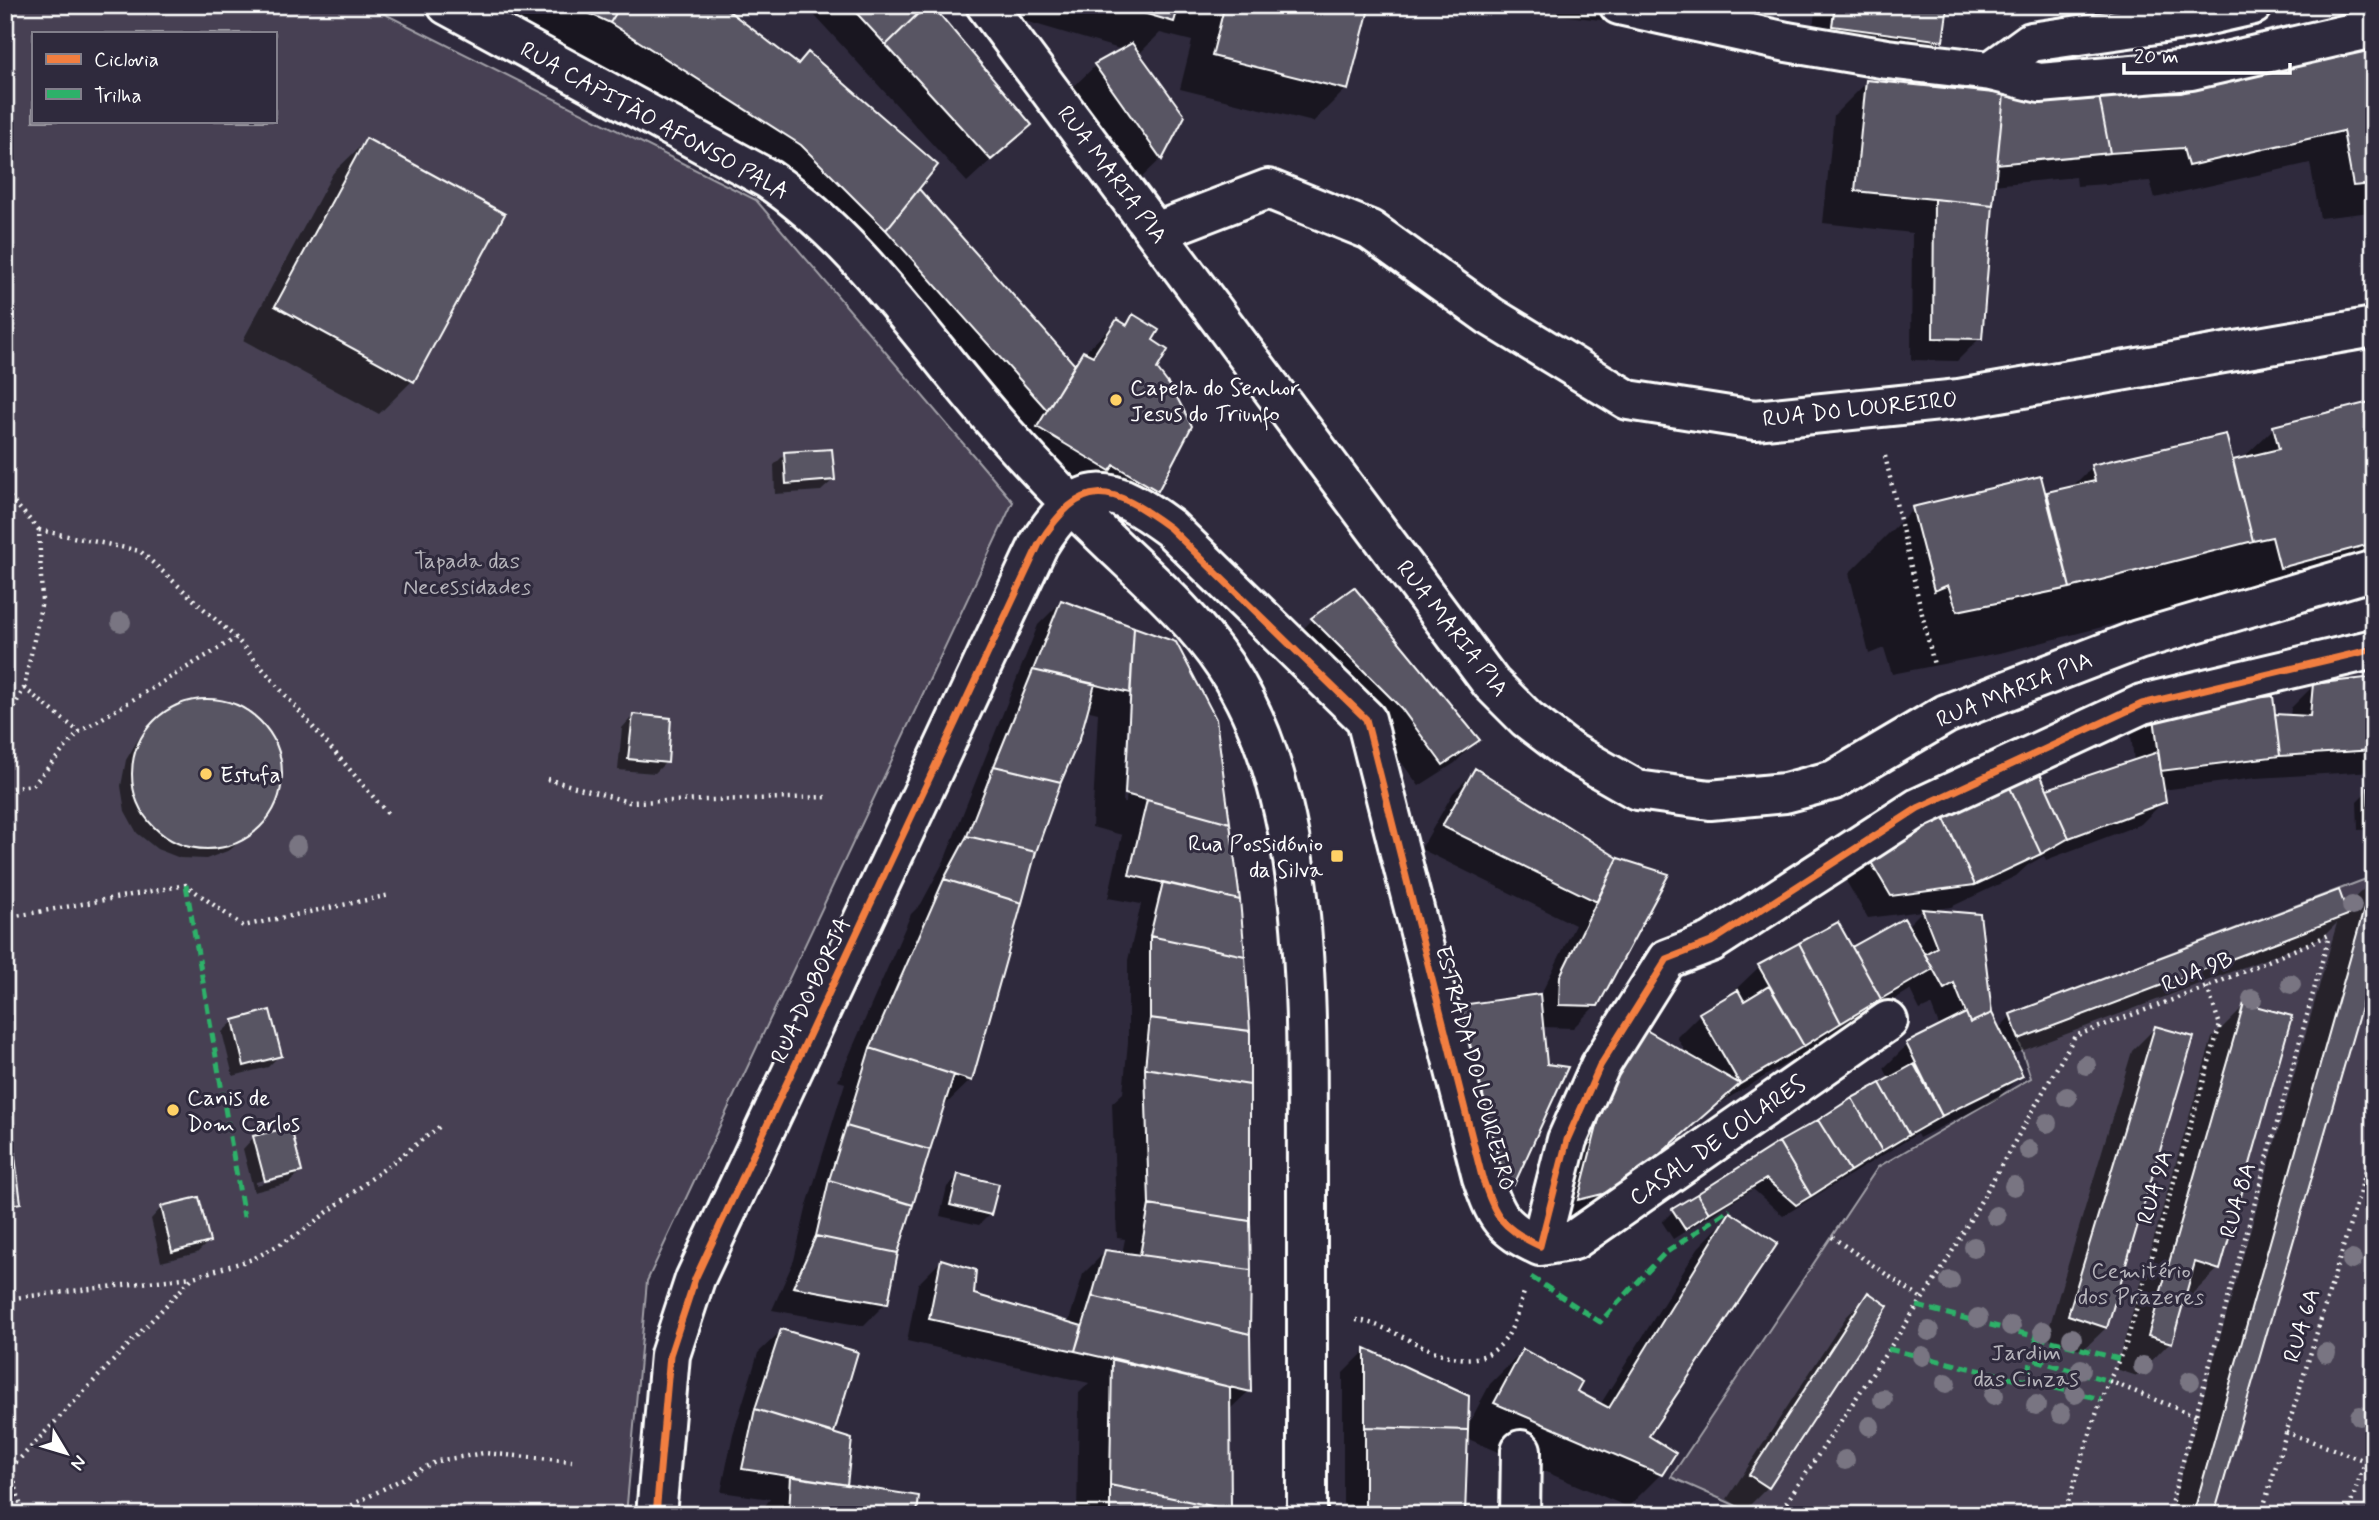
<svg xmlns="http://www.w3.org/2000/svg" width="2379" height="1520" font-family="Mynerve,sans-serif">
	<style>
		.green { fill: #464152; stroke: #a2a0a8; stroke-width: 2; fill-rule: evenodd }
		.shadow { fill: #0007; fill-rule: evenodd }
		.building { fill: #595564; stroke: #fff; stroke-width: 2 }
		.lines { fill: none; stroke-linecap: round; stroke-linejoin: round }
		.street-casing { stroke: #fff; stroke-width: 44 }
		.path { stroke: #fff; stroke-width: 4.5; stroke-dasharray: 2 5; stroke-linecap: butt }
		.street { stroke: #2f2a3d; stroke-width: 38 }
		.quiet { stroke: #2db169; stroke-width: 5; stroke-dasharray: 10 5; stroke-linecap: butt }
		.cycleway-casing { stroke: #2f2a3d; stroke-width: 11 }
		.cycleway { stroke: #f27e40; stroke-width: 7 }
		.tree { fill: #797582 }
		.poi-dot { fill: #ffd166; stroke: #2f2a3d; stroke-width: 2.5 }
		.labels { text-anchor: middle; stroke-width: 6; stroke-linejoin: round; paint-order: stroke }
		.street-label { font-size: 23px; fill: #fff; stroke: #2f2a3d }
		.poi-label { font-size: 23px; fill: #fff; stroke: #2f2a3d; text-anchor: start }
		.park-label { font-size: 23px; fill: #b5b3ba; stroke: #2f2a3d }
	</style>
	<rect width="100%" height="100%" fill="#2f2a3d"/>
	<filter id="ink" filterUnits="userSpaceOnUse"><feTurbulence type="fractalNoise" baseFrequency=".0143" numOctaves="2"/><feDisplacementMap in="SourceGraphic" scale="14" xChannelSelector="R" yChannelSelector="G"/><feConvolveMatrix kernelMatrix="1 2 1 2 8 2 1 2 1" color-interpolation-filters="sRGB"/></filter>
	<g filter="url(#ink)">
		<path class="green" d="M 5,5 L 367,5 L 756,200 L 1013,502 L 647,1281 L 626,1515 L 5,1515 ZM 33,33 L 275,33 L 275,121 L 33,121 Z
			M 2374,876 L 2374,1515 L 1757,1515 L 1671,1477 L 1878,1167 L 2031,1078 L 2010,1014 Z"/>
		<path class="shadow" d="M 439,5 L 718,5 L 796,65 L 808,54 L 911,196 L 1072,365 L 1117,321 L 1124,325 L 1133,316 L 1150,340 L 1155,369 L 1190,426 L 1156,490 L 1123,523 L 1081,498 L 768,178 Z
			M 805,5 L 929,5 L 1029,125 L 967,182 Z
			M 1008,5 L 1366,5 L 1346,89 L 1313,122 L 1180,89 L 1192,41 L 1160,33 L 1138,55 L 1183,116 L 1161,159 L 1138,181 L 1072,88 L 1095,66 L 1123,50 L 1005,15 Z
			M 1544,5 L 1772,5 L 1741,37 L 1543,13 Z
			M 1816,5 L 1946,5 L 1941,40 L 1918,63 L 1810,48 Z
			M 2082,5 L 2149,5 L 2086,19 Z
			M 2374,43 L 2374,209 L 2371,212 L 2320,218 L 2310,163 L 2155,198 L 2150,181 L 2077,186 L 2076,177 L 1993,185 L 1980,338 L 1957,361 L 1911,360 L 1912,233 L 1823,223 L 1834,115 L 1867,82 L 2004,96 L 2181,95 Z
			M 367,140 L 412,381 L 379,414 L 243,340 L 333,173 Z
			M 2374,403 L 2374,592 L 2216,631 L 2208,600 L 2004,652 L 1892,674 L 1884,648 L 1869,654 L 1849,573 L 1913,509 L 2040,478 L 2046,494 L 2071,488 L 2092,467 L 2231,462 L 2242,459 L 2274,428 Z
			M 785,454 L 833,480 L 821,491 L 775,494 L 774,465 Z
			M 1353,589 L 1477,740 L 1455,763 L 1419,786 L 1378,731 L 1290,642 L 1312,620 Z
			M 1061,602 L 1174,643 L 1249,1391 L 1228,1411 L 1229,1515 L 1077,1515 L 1079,1393 L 1089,1383 L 907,1341 L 918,1284 L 941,1261 L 972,1295 L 1068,1324 L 1083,1274 L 1106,1251 L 1122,1254 L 1125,1239 L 1117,1238 L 1112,1103 L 1123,1093 L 1128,1042 L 1128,960 L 1141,904 L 1108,898 L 1122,835 L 1092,827 L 1098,713 L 1086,710 L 1079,738 L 1035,851 L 971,1080 L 942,1108 L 897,1253 L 886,1303 L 863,1326 L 772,1310 L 794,1260 L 807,1205 L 845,1083 L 838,1081 L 911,914 L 921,904 L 944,861 L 1038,625 ZM 1130,671 L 1133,671 L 1126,803 L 1123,803 Z
			M 2374,678 L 2374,771 L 2256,778 L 2162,790 L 2164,801 L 2141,824 L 2046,860 L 2044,856 L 2028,865 L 2016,876 L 1951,907 L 1931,910 L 1998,1029 L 2011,1016 L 2344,908 L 2374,879 L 2374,956 L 2213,1515 L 2170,1515 L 2337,923 L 2323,937 L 2011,1055 L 2021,1075 L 1998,1098 L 1919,1138 L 1917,1134 L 1783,1216 L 1753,1189 L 1673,1239 L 1662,1222 L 1673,1211 L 1890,1080 L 1884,1068 L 1907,1045 L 1940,1028 L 1931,1005 L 1920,1010 L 1910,990 L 1715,1106 L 1594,1212 L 1557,1222 L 1588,1096 L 1688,1056 L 1677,1037 L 1700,1014 L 1738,992 L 1736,989 L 1759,967 L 1851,950 L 1904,920 L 1907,926 L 1922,911 L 1868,918 L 1843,876 L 1866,853 L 2134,761 L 2131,735 L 2154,712 L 2290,717 L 2291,708 L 2314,685 Z
			M 195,701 L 220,701 L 244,710 L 264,727 L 276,749 L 280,774 L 276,800 L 262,821 L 230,850 L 206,859 L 180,858 L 157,849 L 137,833 L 125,811 L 121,786 L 126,760 L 139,738 L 171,710 Z
			M 633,716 L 666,762 L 655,773 L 618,770 L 622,728 Z
			M 1476,770 L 1617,860 L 1596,1005 L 1573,1028 L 1542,1027 L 1513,1184 L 1490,1206 L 1439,1030 L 1462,1007 L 1540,996 L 1575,925 L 1421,849 L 1453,793 Z
			M 2369,789 L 2374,789 L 2374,829 L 2358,830 L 2357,801 Z
			M 2245,1005 L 2218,1269 L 2185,1302 L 2182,1301 L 2170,1342 L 2137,1376 L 2116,1369 L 2212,1038 Z
			M 234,1021 L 280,1055 L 268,1067 L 233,1076 L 222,1032 Z
			M 2155,1028 L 2192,1038 L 2106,1328 L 2083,1350 L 2046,1338 L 2132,1051 Z
			M 5,1121 L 19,1203 L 5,1217 Z
			M 254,1137 L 300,1172 L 289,1183 L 254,1192 L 243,1149 ZM 289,1173 L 289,1177 L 256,1185 L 256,1182 Z
			M 958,1176 L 990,1214 L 979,1225 L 940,1216 L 947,1187 Z
			M 162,1207 L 208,1242 L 197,1253 L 161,1262 L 151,1219 Z
			M 1731,1214 L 1646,1436 L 1661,1474 L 1628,1507 L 1466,1438 L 1464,1515 L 1343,1515 L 1343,1373 L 1366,1350 L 1466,1429 L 1490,1384 L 1523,1351 L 1574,1392 L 1600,1405 L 1698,1248 Z
			M 1868,1295 L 1886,1306 L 1768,1487 L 1745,1510 L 1727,1499 L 1846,1317 Z
			M 781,1331 L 856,1354 L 832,1434 L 845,1486 L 915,1515 L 758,1515 L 770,1499 L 721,1492 L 733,1434 L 758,1353 Z"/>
		<path class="building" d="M 571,5 L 621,5 L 610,23 Z
			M 621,5 L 721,5 L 798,64 L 808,52 L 938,165 L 886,230 L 801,145 L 610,23 Z
			M 849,5 L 927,5 L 886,45 Z
			M 927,5 L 932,5 L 1032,125 L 991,160 L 886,45 Z
			M 1116,5 L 1179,5 L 1174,22 Z
			M 1213,5 L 1370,5 L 1348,90 L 1212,56 L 1224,8 Z
			M 1835,5 L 1948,5 L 1943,41 L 1832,26 Z
			M 2374,42 L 2374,184 L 2353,186 L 2343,131 L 2188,166 L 2183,148 L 2110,153 L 2099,96 L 2181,93 Z
			M 1132,43 L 1185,116 L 1162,160 L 1094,64 Z
			M 1866,80 L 2004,94 L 1993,205 L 1855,191 Z
			M 2004,94 L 2099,96 L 2110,153 L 1997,164 Z
			M 366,138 L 505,214 L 414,382 L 275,306 Z
			M 919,189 L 1075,365 L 1047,410 L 886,230 Z
			M 1934,199 L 1993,205 L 1982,339 L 1933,338 Z
			M 1133,314 L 1159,330 L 1153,340 L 1168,350 L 1157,369 L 1173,390 L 1192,426 L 1158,491 L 1114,465 L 1110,471 L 1037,427 L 1083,351 L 1093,356 L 1117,319 L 1127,325 Z
			M 2374,401 L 2374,543 L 2280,568 L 2272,537 L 2253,541 L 2233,460 L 2279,449 L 2273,426 Z
			M 2226,434 L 2253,541 L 2070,588 L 2047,492 L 2095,481 L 2091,465 Z
			M 832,449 L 835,480 L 786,484 L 784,452 Z
			M 2041,476 L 2070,588 L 1957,611 L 1948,585 L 1934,591 L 1912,507 Z
			M 1354,587 L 1480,740 L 1443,765 L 1401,708 L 1311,618 Z
			M 1061,600 L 1134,627 L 1130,693 L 1033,670 Z
			M 1134,627 L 1176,642 L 1216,719 L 1230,823 L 1125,794 Z
			M 1033,670 L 1095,684 L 1080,738 L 1061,782 L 994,766 Z
			M 2374,677 L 2374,750 L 2280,756 L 2275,714 L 2310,716 L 2313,684 Z
			M 2273,696 L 2280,756 L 2161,771 L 2153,710 Z
			M132 774a75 75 0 1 1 150 0a75 75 0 1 1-150 0Z
			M 633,714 L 671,718 L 668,763 L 628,759 Z
			M 2158,752 L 2166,802 L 2069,838 L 2047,789 Z
			M 994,766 L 1061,782 L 1036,852 L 967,836 Z
			M 1475,768 L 1618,858 L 1597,902 L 1442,826 Z
			M 2038,769 L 2069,838 L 2041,854 L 2007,781 Z
			M 2007,781 L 2041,854 L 1975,885 L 1941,812 Z
			M 2368,788 L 2374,788 L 2374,819 L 2369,819 Z
			M 1147,800 L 1230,823 L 1240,900 L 1129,875 Z
			M 1941,812 L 1975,885 L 1891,896 L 1865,852 Z
			M 967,836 L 1036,852 L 1022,903 L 944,879 Z
			M 1618,858 L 1669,874 L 1598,1006 L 1559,1005 L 1560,976 Z
			M 2373,877 L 2374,963 L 2214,1515 L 2193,1515 Z
			M 944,879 L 1022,903 L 972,1081 L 870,1048 Z
			M 1163,882 L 1240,900 L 1245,956 L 1150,936 Z
			M 2339,890 L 2348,915 L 2019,1039 L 2010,1014 Z
			M 1922,909 L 1980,914 L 1992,1013 L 1970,1023 L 1954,983 L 1944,989 L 1925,954 L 1937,947 Z
			M 1904,918 L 1933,969 L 1881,999 L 1852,947 Z
			M 1838,922 L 1881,999 L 1841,1023 L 1799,943 Z
			M 1150,936 L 1245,956 L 1250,1031 L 1150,1018 Z
			M 1799,943 L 1841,1023 L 1804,1046 L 1758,965 Z
			M 1769,986 L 1804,1046 L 1740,1084 L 1699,1013 L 1738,990 L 1744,1001 Z
			M 1540,994 L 1547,1064 L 1568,1067 L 1514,1185 L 1498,1174 L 1461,1005 Z
			M 2244,1003 L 2292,1016 L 2220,1270 L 2195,1262 L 2172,1343 L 2148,1336 Z
			M 270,1010 L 282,1056 L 244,1066 L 233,1020 Z
			M 1966,1013 L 1970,1023 L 1992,1013 L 2023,1076 L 1942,1116 L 1906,1043 Z
			M 1150,1018 L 1250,1031 L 1250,1085 L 1145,1068 Z
			M 1639,1026 L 1740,1084 L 1619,1190 L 1578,1200 L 1611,1072 Z
			M 2155,1026 L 2194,1037 L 2107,1328 L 2068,1315 Z
			M 870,1048 L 954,1075 L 930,1150 L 846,1126 Z
			M 1914,1064 L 1942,1116 L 1909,1135 L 1880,1083 Z
			M 1145,1068 L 1250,1085 L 1250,1221 L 1149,1205 Z
			M 1880,1083 L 1909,1135 L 1882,1151 L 1852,1098 Z
			M 1852,1098 L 1882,1151 L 1850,1171 L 1818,1120 Z
			M 10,1119 L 21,1203 L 5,1206 L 5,1120 Z
			M 1818,1120 L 1850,1171 L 1811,1196 L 1779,1142 Z
			M 846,1126 L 930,1150 L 913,1205 L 829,1180 Z
			M 291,1127 L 302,1172 L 265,1181 L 253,1136 Z
			M 1779,1142 L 1811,1196 L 1796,1205 L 1766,1179 L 1709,1213 L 1697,1194 Z
			M 958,1174 L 999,1184 L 991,1215 L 950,1205 Z
			M 829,1180 L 913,1205 L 898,1253 L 816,1236 Z
			M 1697,1194 L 1709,1213 L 1685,1229 L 1672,1209 Z
			M 199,1197 L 210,1242 L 172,1252 L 161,1206 Z
			M 1149,1205 L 1250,1221 L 1251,1270 L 1140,1255 Z
			M 1730,1212 L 1778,1243 L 1649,1436 L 1676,1453 L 1662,1475 L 1494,1403 L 1523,1349 L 1582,1382 L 1577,1391 L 1609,1408 Z
			M 816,1236 L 898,1253 L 888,1304 L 793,1287 Z
			M 1105,1250 L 1251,1270 L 1250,1334 L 1092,1296 Z
			M 941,1259 L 976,1270 L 974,1294 L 1082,1326 L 1075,1351 L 929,1319 Z
			M 1868,1292 L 1888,1306 L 1769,1488 L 1749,1475 Z
			M 1092,1296 L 1250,1334 L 1251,1392 L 1075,1351 Z
			M 781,1329 L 858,1352 L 834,1433 L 755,1409 Z
			M 1365,1348 L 1469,1396 L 1468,1430 L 1365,1427 Z
			M 1112,1358 L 1230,1387 L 1231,1510 L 1110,1485 Z
			M 755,1409 L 852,1439 L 847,1485 L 742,1469 Z
			M 1365,1427 L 1468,1430 L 1465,1515 L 1365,1512 Z
			M 791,1476 L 919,1496 L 917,1515 L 789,1515 Z
			M 1110,1485 L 1231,1510 L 1231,1515 L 1110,1515 Z"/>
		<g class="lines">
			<defs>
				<path id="street" d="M 447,5 L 768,179 C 866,246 929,350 1008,437 C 1042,475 1078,512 1115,547 C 1154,584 1195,621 1225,666 C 1316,802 1306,1018 1307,1176 C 1307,1289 1307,1402 1307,1515
					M 986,5 L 1491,683 L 1527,719 L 1569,751 L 1637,790 L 1710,800 L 1785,793 L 1834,780 L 1946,714 L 2138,640 L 2374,570
					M 1619,5 L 1787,42 L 1887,59 L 1991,71 L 2040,83 L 2191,70 L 2374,28
					M 1991,71 L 2031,42 L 2191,19 L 2253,5
					M 1156,232 L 1268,189 L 1370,230 L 1490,316 L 1628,400 L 1755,420 L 1959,399 L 2374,327
					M 1540,1246 L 1574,1240 L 1888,1021
					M 656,1515 L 670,1355 L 695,1279 L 1039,544 C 1082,475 1110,484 1170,528 L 1366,719 L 1482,1177 C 1496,1217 1501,1228 1540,1246 L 1567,1140 L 1600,1066 L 1667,959 L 1711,942 L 1918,808 L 2142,704 L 2374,649
					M 1520,1515 L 1521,1450"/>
			</defs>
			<use href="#street" class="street-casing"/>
			<path class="path" d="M 1885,456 L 1934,665
				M 5,492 L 39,530 L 42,601 L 24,688 L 5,724
				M 39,530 L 140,551 L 236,638 L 389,815
				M 24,688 L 79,732
				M 547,779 L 629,802 L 829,797
				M 5,789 L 33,785 L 79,732 L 236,638
				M 5,918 L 186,885 L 243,926 L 390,895
				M 2363,1181 L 2374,1184
				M 1832,1237 L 1922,1299
				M 5,1299 L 192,1277
				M 1356,1320 C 1400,1324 1463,1389 1504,1341 C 1514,1329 1519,1305 1525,1290
				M 2109,1381 L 2196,1416
				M 2286,1432 L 2374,1464
				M 5,1464 L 11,1468 L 23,1515
				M 11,1468 L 193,1277 L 253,1259 L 300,1233 L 439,1127
				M 333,1515 L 437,1461 L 484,1453 L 572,1461
				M 1794,1515 L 1782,1509 L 1941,1271 L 2075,1036 L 2207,987 L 2329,935
				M 2064,1515 L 2101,1399 L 2126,1344 L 2220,1025 L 2207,987
				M 2168,1515 L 2329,936
				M 2261,1515 L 2374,1146
				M 2347,1515 L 2374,1436"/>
			<use href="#street" class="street"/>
			<path class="quiet" d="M 186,885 L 244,1217
				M 1531,1277 L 1600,1322 L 1664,1254 L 1730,1209
				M 1917,1306 L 2037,1337 L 2032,1359 L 2109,1381
				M 2037,1337 L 2119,1359
				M 1888,1349 L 2026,1381 L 2032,1359
				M 2026,1381 L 2101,1399"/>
			<defs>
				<path id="cycleway" d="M 656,1515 L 670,1355 L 695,1279 L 1039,544 C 1082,475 1110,484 1170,528 L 1366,719 L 1482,1177 C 1496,1217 1501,1228 1540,1246 L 1567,1140 L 1600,1066 L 1667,959 L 1711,942 L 1918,808 L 2142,704 L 2374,649"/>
			</defs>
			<use href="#cycleway" class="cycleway-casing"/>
			<use href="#cycleway" class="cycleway"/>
		</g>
		<g class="tree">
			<circle cx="121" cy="622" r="10"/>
			<circle cx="297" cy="846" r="10"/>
			<circle cx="2352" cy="906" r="10"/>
			<circle cx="2291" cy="984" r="10"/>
			<circle cx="2252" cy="999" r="10"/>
			<circle cx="2086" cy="1065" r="10"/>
			<circle cx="2067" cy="1097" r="10"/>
			<circle cx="2047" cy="1123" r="10"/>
			<circle cx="2029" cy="1150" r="10"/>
			<circle cx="2014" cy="1186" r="10"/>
			<circle cx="1996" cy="1216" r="10"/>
			<circle cx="1974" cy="1247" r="10"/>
			<circle cx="2352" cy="1260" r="10"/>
			<circle cx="1950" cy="1281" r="10"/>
			<circle cx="1978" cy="1318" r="10"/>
			<circle cx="2011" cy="1326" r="10"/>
			<circle cx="1929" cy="1331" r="10"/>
			<circle cx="2043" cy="1331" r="10"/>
			<circle cx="2072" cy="1338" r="10"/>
			<circle cx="2326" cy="1353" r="10"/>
			<circle cx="1922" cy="1356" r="10"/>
			<circle cx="2143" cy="1366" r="10"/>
			<circle cx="2081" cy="1369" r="10"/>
			<circle cx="2190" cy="1381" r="10"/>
			<circle cx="1946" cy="1383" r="10"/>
			<circle cx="2075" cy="1394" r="10"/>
			<circle cx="1994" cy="1395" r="10"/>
			<circle cx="1883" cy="1399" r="10"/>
			<circle cx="2036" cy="1405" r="10"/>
			<circle cx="2061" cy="1414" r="10"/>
			<circle cx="2360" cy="1416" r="10"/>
			<circle cx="1870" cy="1426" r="10"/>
			<circle cx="1845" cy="1460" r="10"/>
		</g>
	</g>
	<g class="poi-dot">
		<circle cx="1116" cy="400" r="7"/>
		<circle cx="206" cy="774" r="7"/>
		<rect x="1330" y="849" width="14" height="14" rx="3.5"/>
		<circle cx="173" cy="1110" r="7"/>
	</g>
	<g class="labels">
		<g class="street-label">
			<text transform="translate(655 120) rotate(29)" y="8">RUA CAPITÃO AFONSO PALA</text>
			<text transform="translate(1113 174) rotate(53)" y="8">RUA MARIA PIA</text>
			<text transform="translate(1860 408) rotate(-6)" y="8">RUA DO LOUREIRO</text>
			<text transform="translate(1453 628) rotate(52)" y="8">RUA MARIA PIA</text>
			<text transform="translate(2014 689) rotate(-22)" y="8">RUA MARIA PIA</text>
			<text transform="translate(2197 971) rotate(-22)" y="8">RUA 9B</text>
			<text transform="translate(810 990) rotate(-65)" y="8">RUA DO BORJA</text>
			<text transform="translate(1476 1068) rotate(75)" y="8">ESTRADA DO LOUREIRO</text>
			<text transform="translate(1717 1140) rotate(-35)" y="8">CASAL DE COLARES</text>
			<text transform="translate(2154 1187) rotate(-74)" y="8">RUA 9A</text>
			<text transform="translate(2237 1200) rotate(-74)" y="8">RUA 8A</text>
			<text transform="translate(2301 1325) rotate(-73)" y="8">RUA 6A</text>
		</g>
		<g class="poi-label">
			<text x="1130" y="395">Capela do Senhor<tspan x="1130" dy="26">Jesus do Triunfo</tspan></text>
			<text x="220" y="782">Estufa</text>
			<text x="1323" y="851" text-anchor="end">Rua Possidónio<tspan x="1323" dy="26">da Silva</tspan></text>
			<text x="187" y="1105">Canis de<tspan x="187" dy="26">Dom Carlos</tspan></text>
		</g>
		<g class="park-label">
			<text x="467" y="568">Tapada das<tspan x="467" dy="26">Necessidades</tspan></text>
			<text x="2141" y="1278">Cemitério<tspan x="2141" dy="26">dos Prazeres</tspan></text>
			<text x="2026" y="1360">Jardim<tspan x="2026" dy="26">das Cinzas</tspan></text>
		</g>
	</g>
	<rect width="2379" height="1520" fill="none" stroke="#2f2a3d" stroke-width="28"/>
	<rect x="14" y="14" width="2351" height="1492" fill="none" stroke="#fff" stroke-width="2.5" filter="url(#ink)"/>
	<rect x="32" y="32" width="245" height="91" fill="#2f2a3d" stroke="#827f8b" stroke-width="2"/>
	<rect x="46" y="54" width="35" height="10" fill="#f27e40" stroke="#827f8b" stroke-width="2"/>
	<text x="94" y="66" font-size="21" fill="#ffffff">Ciclovia</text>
	<rect x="46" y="89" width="35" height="10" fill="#2db169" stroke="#827f8b" stroke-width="2"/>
	<text x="94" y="102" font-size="21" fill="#ffffff">Trilha</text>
	<g transform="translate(66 1453) rotate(128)" stroke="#2f2a3d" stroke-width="5" paint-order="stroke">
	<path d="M0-5L12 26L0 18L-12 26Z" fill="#ffffff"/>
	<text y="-10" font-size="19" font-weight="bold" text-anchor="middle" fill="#ffffff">N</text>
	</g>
	<path d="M2124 63v10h166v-10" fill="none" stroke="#ffffff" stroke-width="3.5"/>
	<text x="2134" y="63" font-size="21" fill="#ffffff" stroke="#2f2a3d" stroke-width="5" paint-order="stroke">20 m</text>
</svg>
